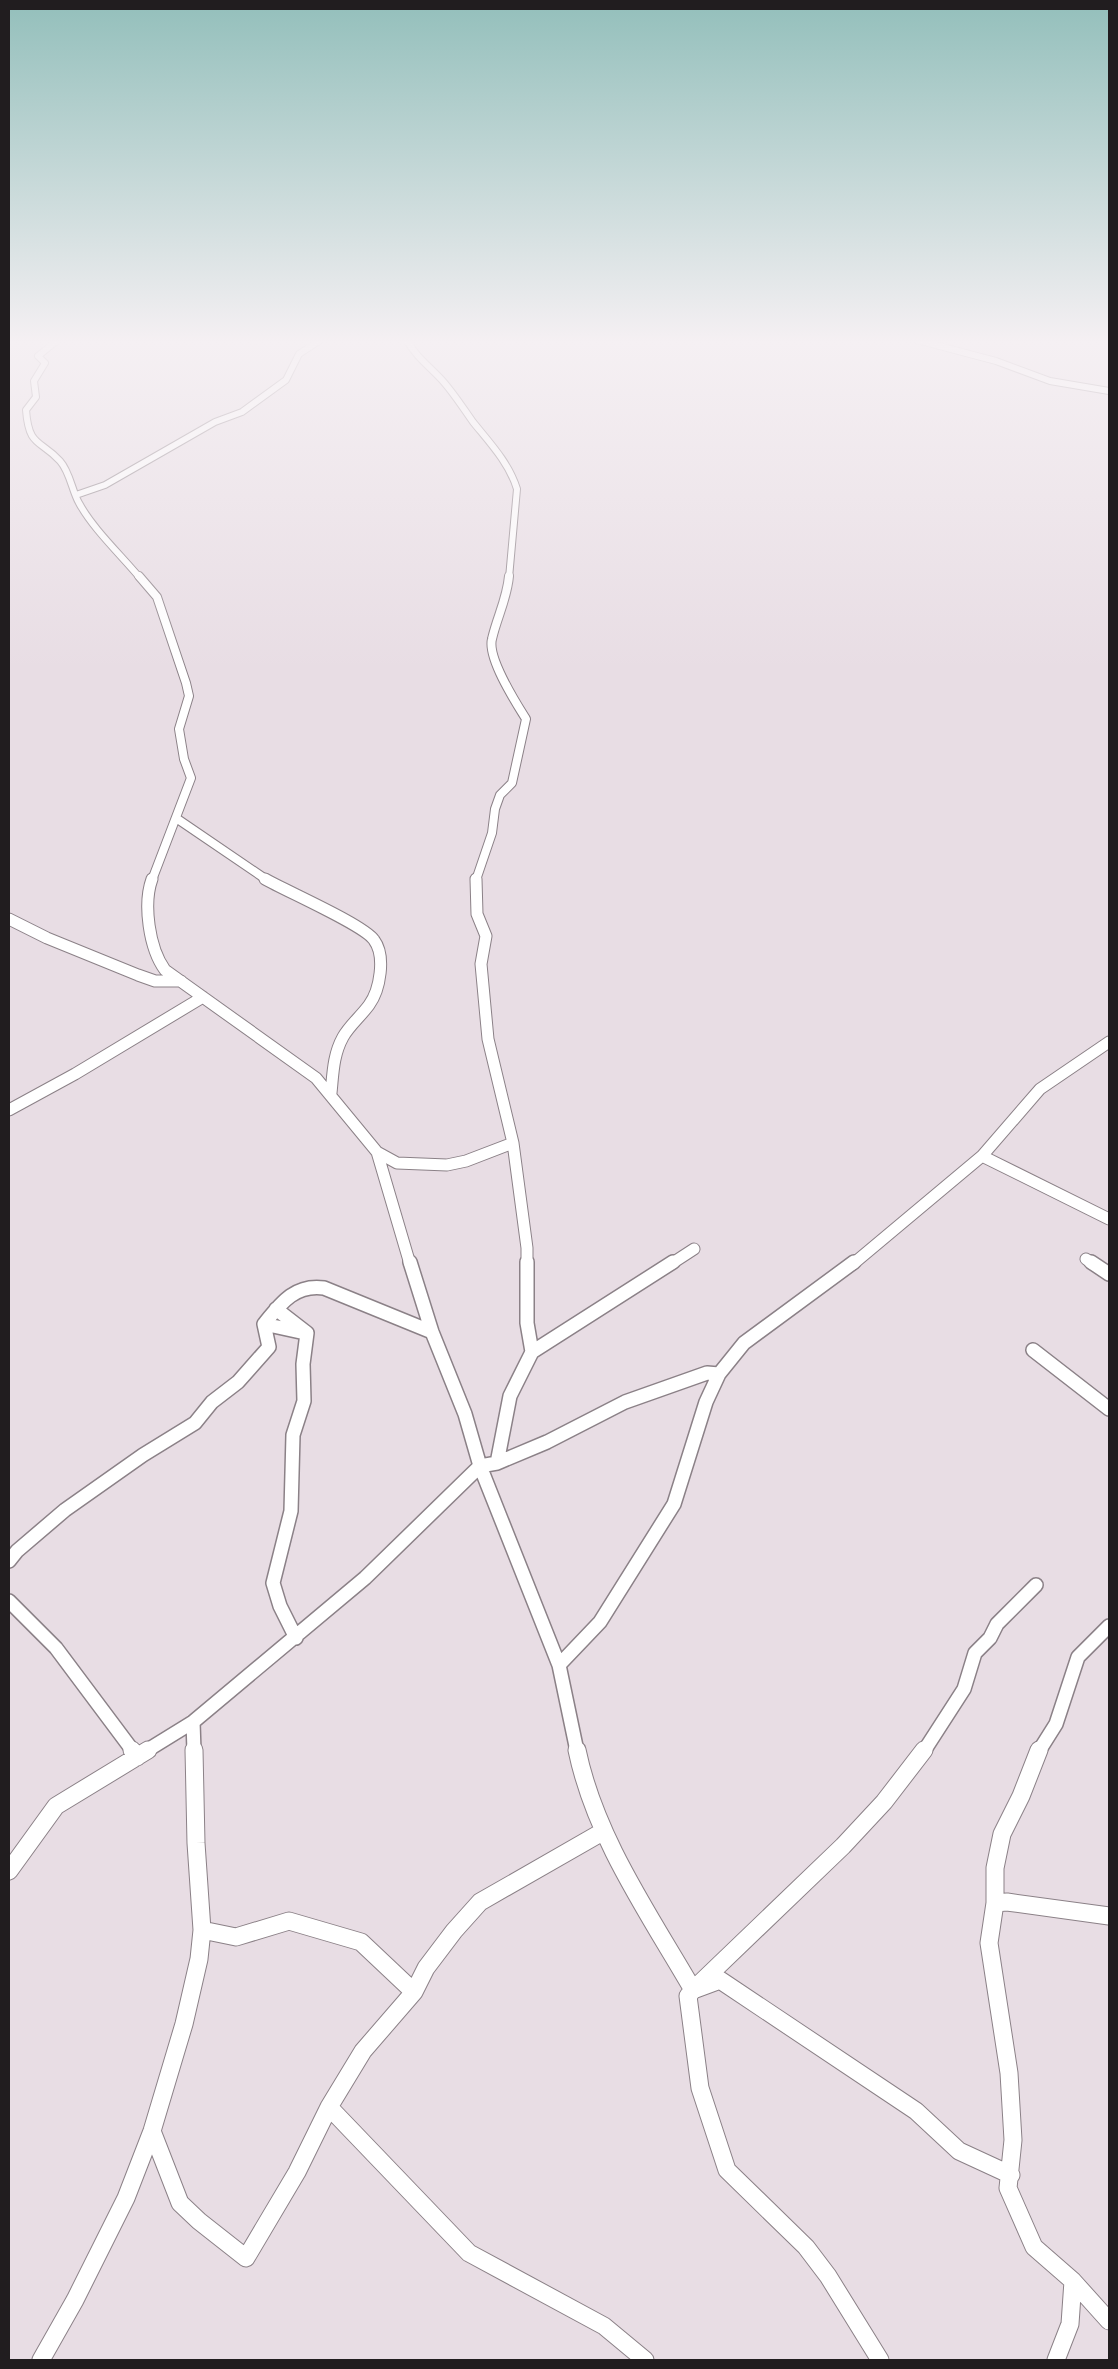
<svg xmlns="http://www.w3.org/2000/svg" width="1118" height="2369" font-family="Raleway,sans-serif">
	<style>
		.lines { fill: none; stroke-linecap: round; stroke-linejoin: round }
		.street-far4-casing { stroke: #8b8187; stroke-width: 8 }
		.street-far3-casing { stroke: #8b8187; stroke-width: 10 }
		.street-far2-casing { stroke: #8b8187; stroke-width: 13 }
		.street-far1-casing { stroke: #8b8187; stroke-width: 16 }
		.street-casing { stroke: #8b8187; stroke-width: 19 }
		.street-far4 { stroke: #fff; stroke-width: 6 }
		.street-far3 { stroke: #fff; stroke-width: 8 }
		.street-far2 { stroke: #fff; stroke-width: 11 }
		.street-far1 { stroke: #fff; stroke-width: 13 }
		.street { stroke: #fff; stroke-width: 17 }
	</style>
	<rect width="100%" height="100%" fill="#e8dde4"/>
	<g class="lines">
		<defs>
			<path id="street-far4" d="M 59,339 L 38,356 L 45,363 L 34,381 L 36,397 L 26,410 C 29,448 40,439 60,461 C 70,472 72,491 79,503 C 93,529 121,555 140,578
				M 406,339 C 417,358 427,364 441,379 C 453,392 463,408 473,422 C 490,443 509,463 517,489 L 509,578
				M 913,339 L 996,361 L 1050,381 L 1109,391
				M 76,495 L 105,485 L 215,422 L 242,412 L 286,380 L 299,354 L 322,339"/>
			<path id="street-far3" d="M 139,576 L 157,597 L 186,683 L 189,696 L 179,729 L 184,759 L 191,778 L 152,880
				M 176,818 L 267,880
				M 476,880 L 492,833 L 495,809 L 500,795 L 512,783 L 526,719 C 516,703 487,658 492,639 C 497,617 507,599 509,576"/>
			<path id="street-far2" d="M 152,879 C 143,904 149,948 165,970 L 316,1078 L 377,1152 L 410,1264
				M 265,879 C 286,891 364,925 374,940 C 386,956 380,990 369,1005 C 361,1016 349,1026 343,1037 C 333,1055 333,1074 331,1093
				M 476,879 L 477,914 L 486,936 L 481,964 L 488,1039 L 513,1143 L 527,1248 L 527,1264
				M 9,919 L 47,938 L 138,975 L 155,981 L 181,981
				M 9,1110 L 75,1074 L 203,997
				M 377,1152 L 397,1163 L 447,1165 L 466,1161 L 513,1143
				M 982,1156 L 1109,1219
				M 1086,1259 L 1093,1264
				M 671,1264 L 694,1249
				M 853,1264 L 982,1156 L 1040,1089 L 1109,1042"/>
			<path id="street-far1" d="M 410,1262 L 432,1332 L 465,1414 L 480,1466 L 559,1665 L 577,1751
				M 1091,1262 L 1109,1274
				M 276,1309 L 307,1333 L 303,1364 L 304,1401 L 293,1435 L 291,1511 L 273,1583 L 280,1606 L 296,1638
				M 264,1324 L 305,1333
				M 1033,1350 L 1109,1409
				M 532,1352 L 673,1262
				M 497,1463 L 547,1442 L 625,1402 L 707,1373 L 719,1374
				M 9,1561 L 17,1551 L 65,1510 L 143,1455 L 195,1423 L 212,1402 L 238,1382 L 269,1347 L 264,1324 C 281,1303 295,1284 324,1288 L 432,1332
				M 9,1601 L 56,1648 L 133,1751
				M 559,1665 L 600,1622 L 674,1504 L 706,1402 L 719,1374 L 744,1343 L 854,1262
				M 193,1722 L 194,1751
				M 146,1751 L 193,1722 L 365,1578 L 480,1466 L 497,1463 L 510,1396 L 532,1352 L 527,1323 L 527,1262
				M 924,1751 L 964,1689 L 975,1653 L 990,1638 L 997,1624 L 1036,1585
				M 1039,1751 L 1056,1724 L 1078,1657 L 1109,1626"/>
			<path id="street" d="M 132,1750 L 137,1757
				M 577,1750 C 595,1837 649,1914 693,1990 L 688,1996 L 700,2088 L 727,2170 L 806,2247 L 828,2276 L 880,2360
				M 924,1750 L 884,1802 L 843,1846 L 693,1990 L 720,1980 L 916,2111 L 959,2151 L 1011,2175
				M 9,1871 L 56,1806 L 148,1750
				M 995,1903 L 995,1868 L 1002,1834 L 1021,1796 L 1039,1750
				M 1109,1916 L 1007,1902 L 995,1903 L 989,1943 L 1009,2073 L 1013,2140 L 1008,2188 L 1034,2247 L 1073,2281 L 1109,2321
				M 202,1930 L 236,1937 L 289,1921 L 361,1942 L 414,1992 L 426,1968 L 454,1931 L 480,1902 L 604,1831
				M 329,2107 L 469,2253 L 604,2326 L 645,2360
				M 152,2131 L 180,2203 L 199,2221 L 246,2258 L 297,2172 L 329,2107 L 363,2051 L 414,1992
				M 41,2360 L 75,2300 L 126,2198 L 152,2131 L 184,2024 L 199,1959 L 202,1930 L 196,1843 L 194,1750
				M 1056,2360 L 1070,2324 L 1073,2281"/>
		</defs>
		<use href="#street-far4" class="street-far4-casing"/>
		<use href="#street-far3" class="street-far3-casing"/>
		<use href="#street-far2" class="street-far2-casing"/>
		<use href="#street-far1" class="street-far1-casing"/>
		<use href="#street" class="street-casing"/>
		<use href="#street-far4" class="street-far4"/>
		<use href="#street-far3" class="street-far3"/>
		<use href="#street-far2" class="street-far2"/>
		<use href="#street-far1" class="street-far1"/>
		<use href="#street" class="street"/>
	</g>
	<linearGradient id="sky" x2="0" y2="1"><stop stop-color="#93bfbb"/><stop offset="0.51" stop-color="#f5f0f3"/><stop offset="1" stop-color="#f5f0f3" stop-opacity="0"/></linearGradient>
	<rect width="1118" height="670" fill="url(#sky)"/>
	<rect width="1118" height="2369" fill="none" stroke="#211d1f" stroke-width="20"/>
</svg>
